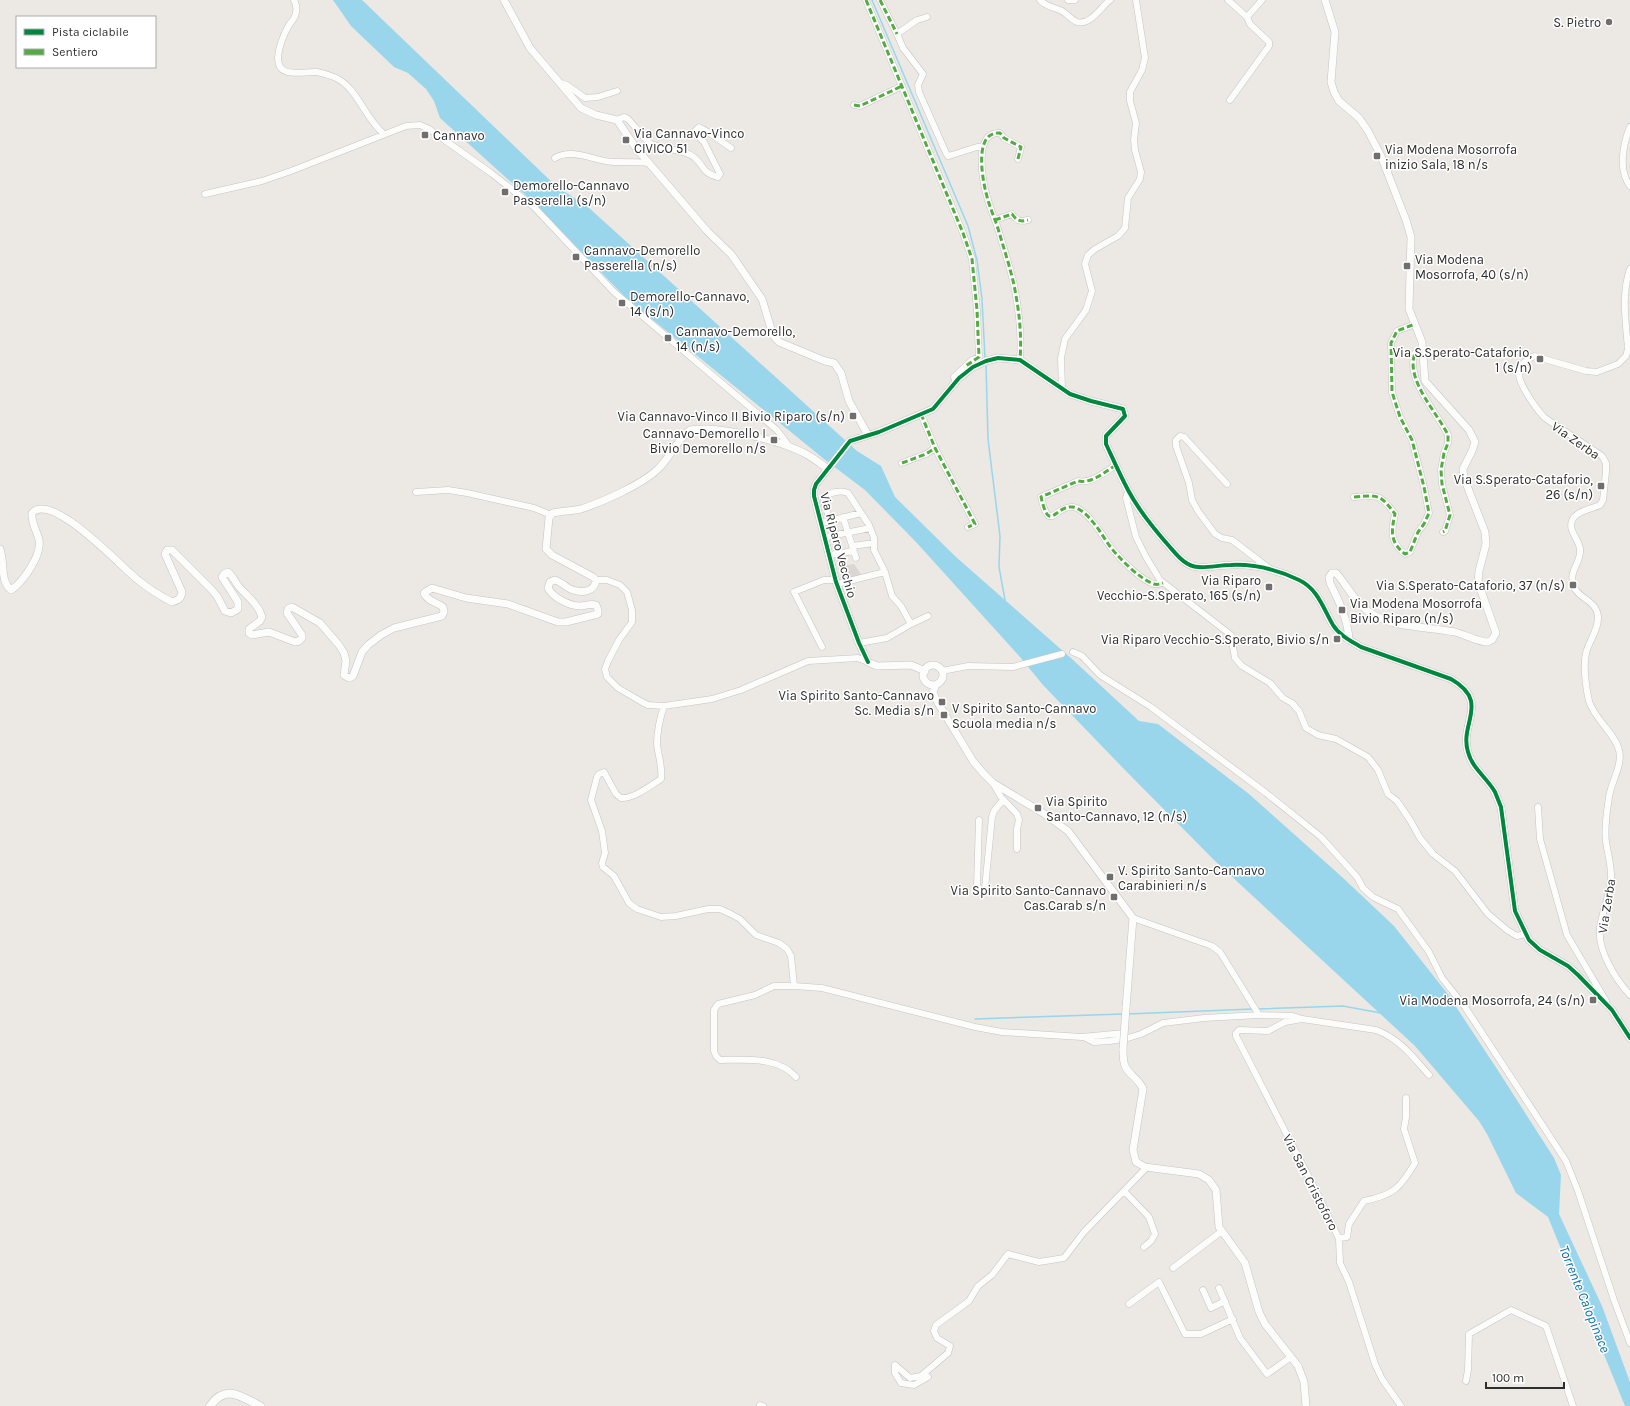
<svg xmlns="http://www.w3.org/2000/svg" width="1630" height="1406" font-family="Karla,sans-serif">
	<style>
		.plaza { fill: #dad6d2 }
		.water { fill: #99d6ec }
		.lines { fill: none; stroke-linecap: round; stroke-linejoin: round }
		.stream { stroke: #99d6ec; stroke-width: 1.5 }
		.minor-casing { stroke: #c5c4c5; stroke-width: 7 }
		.tertiary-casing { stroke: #c5c4c5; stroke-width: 8 }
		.secondary-casing { stroke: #c5c4c5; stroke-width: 9 }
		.minor { stroke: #fcfcfb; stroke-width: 6 }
		.tertiary { stroke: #fcfcfb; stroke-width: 7 }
		.secondary { stroke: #fcfcfb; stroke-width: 8 }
		.tertiary-bridge-casing { stroke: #c5c4c5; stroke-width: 8; stroke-linecap: butt }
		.tertiary-bridge { stroke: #fcfcfb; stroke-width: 7 }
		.quiet { stroke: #54ab44; stroke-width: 3; stroke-dasharray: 6 3; stroke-linecap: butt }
		.cycleway-casing { stroke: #fff; stroke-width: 6 }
		.cycleway { stroke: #00873e; stroke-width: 4 }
		.poi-dot { fill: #706f6e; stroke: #fff; stroke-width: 1.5 }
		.labels { text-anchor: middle; stroke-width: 3; stroke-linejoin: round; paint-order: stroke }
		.poi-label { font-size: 13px; fill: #2e2e2e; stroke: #fff; text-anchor: start }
		.street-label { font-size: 13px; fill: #2e2e2e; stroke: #fff }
		.water-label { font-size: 14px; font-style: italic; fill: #0d6fa3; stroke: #fff }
	</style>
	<rect width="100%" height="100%" fill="#ece8e4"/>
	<path class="plaza" d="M 854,564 L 862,576 L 843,579 L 840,566 Z"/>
	<path class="water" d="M 333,0 L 362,0 L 556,186 L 588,207 L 857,451 L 881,466 L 895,497 L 956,557 L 1072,659 L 1139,721 L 1158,724 L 1249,794 L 1342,877 L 1394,926 L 1447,993 L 1497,1069 L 1554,1158 L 1561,1175 L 1559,1214 L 1602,1306 L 1630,1382 L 1630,1406 L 1625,1406 L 1548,1217 L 1516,1193 L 1487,1134 L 1479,1121 L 1415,1046 L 1215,861 L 1121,766 L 1043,685 L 1020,657 L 916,542 L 865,490 L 824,459 L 626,298 L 532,201 L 440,118 L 434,101 L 426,89 L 408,73 L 394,67 L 351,26 Z"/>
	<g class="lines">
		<path class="stream" d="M 872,0 L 968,226 L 977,260 L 982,299 L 985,359
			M 986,365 L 988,439 L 1000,536 L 999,567 L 1005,600
			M 1257,1009 L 1343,1006 L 1381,1013
			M 1127,1014 L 1253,1009
			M 975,1019 L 1123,1014"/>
		<defs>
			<path id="minor" d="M 294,0 C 296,4 297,8 296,12 C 296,17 292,21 289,25 C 284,34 279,46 278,57 C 277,80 303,71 317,72 C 322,73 329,75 334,77 C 357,86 365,119 384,134
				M 866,0 L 963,233 L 972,259 L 977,310 L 979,357 L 972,360 L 954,377 L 956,382
				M 880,0 L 897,34
				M 1040,0 C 1046,7 1054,7 1062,11 C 1067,14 1072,20 1077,22 C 1090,26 1101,7 1110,0
				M 1068,0 L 1075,0
				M 1228,0 L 1247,17 L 1250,24 L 1269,42 L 1269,46 L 1230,100
				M 927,17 L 917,20 L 897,34 L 903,48 L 923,74 L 918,85 L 919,92 L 946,153 L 948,156 L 952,155 L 977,147 L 983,147
				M 1247,17 L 1262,0
				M 560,83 L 567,85 L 585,98 L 598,97 L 617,91
				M 854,105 L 860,106 L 902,86
				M 617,120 L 624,117 L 628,119 C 633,124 647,142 651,144 C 663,150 686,149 695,158 C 705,167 702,173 718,177 L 720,174 L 704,142 L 697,135 L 696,130 L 699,127 L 708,132 L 731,148
				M 1630,127 C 1623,144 1618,170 1630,186
				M 555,158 C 572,147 596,162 615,162 C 627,162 638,162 649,163
				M 1018,159 L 1021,147 L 1004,138 L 1000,133 C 972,131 983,184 988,200 C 991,211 996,221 999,232 C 1004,249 1010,267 1014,285 C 1019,310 1022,334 1020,360
				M 205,194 L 262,181 L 291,171 L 406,126 L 420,125 L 429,129 L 491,173 L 534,207 L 614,292 L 777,430 L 789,446
				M 995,220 L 1012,214 C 1017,221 1020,222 1028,220
				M 1630,269 C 1621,294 1626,323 1628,349 L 1626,356 L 1618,364 L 1597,372 L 1586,371 L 1534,356 C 1527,360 1518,365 1519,375 C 1520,386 1537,410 1545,418 L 1602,456 L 1606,463 L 1606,472 L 1603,500 L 1600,505 C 1592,509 1575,511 1572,521 C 1568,531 1579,539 1580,549 C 1582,564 1566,571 1575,589 C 1582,600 1596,601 1598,616 C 1599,629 1589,641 1586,653 C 1583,665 1586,689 1589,701 C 1594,719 1615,733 1619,750 C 1623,765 1611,782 1609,797 C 1607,811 1604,827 1606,842 C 1608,855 1612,867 1611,881 C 1609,897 1602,912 1600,928 C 1597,950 1616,980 1630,995
				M 1422,351 L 1415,353 C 1405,380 1437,412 1448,435 L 1448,443 L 1444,453 L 1441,470 L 1442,484 L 1450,515 L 1445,531 L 1443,532
				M 1062,389 L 1061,358 L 1065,339 L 1086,310 L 1092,291 L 1085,264 L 1088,255 L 1095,249 L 1118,236 L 1125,228 L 1128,198 L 1140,179 L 1141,172 L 1135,150 L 1134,140 L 1136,123 L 1130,101 L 1130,92 L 1142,70 L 1145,58 L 1136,0
				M 921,414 L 935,448 L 975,524 L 968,527
				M 902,463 L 926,454 L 935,448
				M 1116,465 C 1105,472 1091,484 1078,481 L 1041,497 C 1050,535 1054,505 1073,507 C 1080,508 1088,516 1092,521 C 1100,530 1105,540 1112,549 C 1121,560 1141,580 1154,584 C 1157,585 1160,584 1163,583
				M 1227,484 L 1184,437 L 1180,436 L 1176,440 L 1176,446 L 1189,483 L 1192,500 L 1198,511 L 1215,534 L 1222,538 L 1232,540 L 1270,569
				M 1128,491 L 1126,498 L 1136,537 L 1146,557 L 1160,580 L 1231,635 L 1235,658 L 1242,666 L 1270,683 L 1283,698 L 1292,703 L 1299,711 L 1306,728 L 1318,735 L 1336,739 L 1368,757 L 1378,770 L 1388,794 L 1397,801 L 1410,820 L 1420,838 L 1433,854 L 1455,871 L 1488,914 L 1507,930 L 1517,936 L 1525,934
				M 416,492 L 448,490 L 467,493 L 534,508 L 551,515
				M 1354,497 C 1379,495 1380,494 1395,514 C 1391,532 1390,542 1405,554 L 1410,552 L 1418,532 L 1424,524 L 1429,513 L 1424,487 L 1412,440 L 1400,417 L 1392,392 L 1391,343 L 1397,331 L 1415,324
				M 843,517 L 856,558
				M 830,521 L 824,501 L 824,497 C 830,492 841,490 848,493 L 869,525 L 874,538 L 874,550 L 885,572 L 892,596 L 901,606 L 911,624 L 928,616
				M 822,523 L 861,513
				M 826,537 L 870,528
				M 852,546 L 874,543
				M 830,555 L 853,551
				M 596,580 L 607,580 L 620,585 L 627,592 L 632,610 L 632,622 L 619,640 L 608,661 L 605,669 L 607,677 L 618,688 L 642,702 L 648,705 L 664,706 L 712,699 L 741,690 L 808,661 L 858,658 L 868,662
				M 837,584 L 885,572
				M 859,643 L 887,638 L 911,624
				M 822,647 L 794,592 L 824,580 L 836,580
				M 1073,652 L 1082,656 L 1100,675 L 1151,707 L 1266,793 L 1321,837 L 1357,877 L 1363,888 L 1373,897 L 1398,909 L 1429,952 L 1442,978 L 1465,1007 L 1566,1161 L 1578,1191 L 1614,1300 L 1630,1343
				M 942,671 L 968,666 L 1013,667 L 1062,654
				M 664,706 C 660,718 657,731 657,744 C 658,755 663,768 661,779 C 650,786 633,799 621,798 L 616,794 L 604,772 L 599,774 L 597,777 L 591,800 L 602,831 L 605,853 L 602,863 L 603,867 L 614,876 L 629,903 L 637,909 L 661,917 L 676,916 L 708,909 L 720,909 L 731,914 L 740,919 L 756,935 L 779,943 L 787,949 L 791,956 L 794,986
				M 993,783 L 1001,797 L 1017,814 L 1019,820 L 1017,829 L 1017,849
				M 1538,807 L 1540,839 L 1567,935 L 1606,1001
				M 979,820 L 977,886 L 980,890 L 982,890 L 985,888 L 992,817 L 994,811 L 1003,800
				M 1133,918 L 1212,946 L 1220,952 L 1259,1015
				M 1302,1019 L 1285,1022 L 1268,1031 L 1239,1030 L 1236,1033 L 1236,1036 L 1318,1195 L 1339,1239 L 1340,1263 L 1349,1282 L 1375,1364 L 1382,1379 L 1401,1406
				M 1084,1037 L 1094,1042 L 1110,1041 L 1128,1038 L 1141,1034 L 1163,1023 L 1204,1018 L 1259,1015 L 1293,1016 L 1302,1019 L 1376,1030 C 1400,1039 1413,1057 1429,1075
				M 796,1077 C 778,1056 744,1060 720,1060 L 716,1056 L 714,1051 L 714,1010 L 718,1004 L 755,995 L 774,986 L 794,986 L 822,988 L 975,1027 L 1002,1032 L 1082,1037 L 1124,1033
				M 1124,1191 L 1149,1217 L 1155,1234 L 1151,1241 L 1144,1247
				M 1339,1238 L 1347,1237 L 1349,1224 L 1364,1201 C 1394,1195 1400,1188 1415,1163 L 1404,1129 L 1406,1117 L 1406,1098
				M 1173,1268 L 1222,1231
				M 1219,1288 L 1240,1338 L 1267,1374 L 1291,1357
				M 1203,1290 L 1211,1308 L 1225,1301
				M 1129,1304 L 1159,1282 L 1185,1334 L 1201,1334 L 1233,1319
				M 928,1377 L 914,1385 L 901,1383 L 895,1373 L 895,1365 L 910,1378 L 921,1376 L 948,1353 L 950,1346 L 937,1338 L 934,1331 L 936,1325 L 969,1301 L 978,1286 L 992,1275 L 1008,1254 L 1039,1262 L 1064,1258 L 1084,1232 L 1147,1167
				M 1466,1381 L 1468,1370 L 1469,1334 L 1511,1310 L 1546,1326 L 1573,1406
				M 760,1405 L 763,1406"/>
			<path id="tertiary" d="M 504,0 L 530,48 L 581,108 L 596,115 L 617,120 L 636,148 L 708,232 L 731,254 L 762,299 L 773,335 L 779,342 L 825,361 L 834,363 L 841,373 L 849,401 L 868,435
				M 1325,0 L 1335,32 L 1331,82 L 1334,92 L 1339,101 L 1359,118 L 1368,131 L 1381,156 L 1406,220 L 1411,237 L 1409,309 L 1422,342 L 1425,381 L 1469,430 L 1475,442 L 1472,451 L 1463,469 L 1464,478 L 1485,532 L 1486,544 L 1479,571 L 1478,582 L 1496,633 L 1492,640 C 1490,640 1489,642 1487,642 C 1480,642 1462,634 1455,632 C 1426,626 1394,629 1369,612 C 1355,603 1347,585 1336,573 L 1332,573 L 1329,577 L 1330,583 C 1339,601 1348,620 1349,640
				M 0,549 C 5,565 0,581 11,590 C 23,582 42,555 39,540 C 37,531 31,523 32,513 C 52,491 121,567 138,580 C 149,589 160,596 172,602 C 178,600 181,599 182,592 L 165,554 L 167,550 L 172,550 L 211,589 L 217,596 L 225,611 L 231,613 L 238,609 L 238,602 L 222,577 L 224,574 L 228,572 C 233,576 235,582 239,587 C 248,597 258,604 262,617 L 260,621 L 249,629 L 249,633 L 252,635 L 269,632 L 295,642 L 299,641 L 302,638 L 302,635 L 287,613 L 288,609 L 292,607 L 320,623 L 339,645 L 344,653 L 346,661 L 344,675 L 349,678 L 353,676 L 362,652 L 368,645 L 381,635 L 394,628 L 442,616 L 444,612 L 443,607 C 436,602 427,601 424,593 L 432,588 L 466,598 L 508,604 L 558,622 L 566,622 L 598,614 L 598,610 L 596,605 C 590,603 586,606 580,606 C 570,606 553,598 548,588 L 550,582 L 555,580 C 562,582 566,588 573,590 C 582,593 595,592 596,580 L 593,577 L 552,555 L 546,549 L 549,518 L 553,513 C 562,511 572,511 581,509 C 602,502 641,485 657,470 C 670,458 676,441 690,430 C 717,425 777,440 802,452 C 811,456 820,463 828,469
				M923 675a10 10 0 1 1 20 0a10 10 0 1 1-20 0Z
				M 925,671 L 911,665 L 877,666 L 868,662 L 859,643 L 836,582 L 814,496 L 814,490 L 816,484 L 850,441 L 879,432 L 933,409 L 959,378 L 973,367 L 986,361 L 998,358 L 1020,360 L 1070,394 L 1091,401 L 1123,409 L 1125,416 L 1106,436 L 1106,444 C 1113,459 1120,475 1128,490 C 1139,511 1154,529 1169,546 C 1177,555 1185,566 1198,567 C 1208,568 1220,565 1231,565 C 1253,564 1278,570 1299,580 C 1318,589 1323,608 1333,625 C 1339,635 1351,641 1361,647 L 1451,679 C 1491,702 1459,723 1468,752 C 1472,768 1487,778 1495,792 C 1497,797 1499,802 1501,807 L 1515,911 L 1529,940 L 1540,950 L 1568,966 L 1578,975 L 1612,1010 L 1630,1038
				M 935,686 L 933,693 L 938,703 L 973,761 L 983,773 L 993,783 L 1043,813 L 1068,831 L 1133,918 L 1126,1008
				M 1123,1049 C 1123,1054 1123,1061 1125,1066 C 1129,1075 1139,1079 1143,1089 L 1133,1150 L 1136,1162 L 1145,1167 L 1199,1174 L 1209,1180 L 1216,1190 L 1219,1227 L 1245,1263 L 1259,1312 L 1265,1324 L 1298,1366 L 1304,1382 L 1306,1406"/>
			<path id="secondary" d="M 210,1406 C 226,1384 241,1396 260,1406"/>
		</defs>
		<use href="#minor" class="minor-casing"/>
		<use href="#tertiary" class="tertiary-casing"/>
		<use href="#secondary" class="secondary-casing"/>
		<use href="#minor" class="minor"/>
		<use href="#tertiary" class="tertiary"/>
		<use href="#secondary" class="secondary"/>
		<defs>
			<path id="tertiary-bridge" d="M 1123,1049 L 1126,1008"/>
		</defs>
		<use href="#tertiary-bridge" class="tertiary-bridge-casing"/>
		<use href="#tertiary-bridge" class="tertiary-bridge"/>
		<path class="quiet" d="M 866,0 L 963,233 L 972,259 L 977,310 L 979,357 L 964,367
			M 880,0 L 897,34
			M 854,105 L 860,106 L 902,86
			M 1018,159 L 1021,147 L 1004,138 L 1000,133 C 972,131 983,184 988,200 C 991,211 996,221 999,232 C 1004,249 1010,267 1014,285 C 1019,310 1022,334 1020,360
			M 995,220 L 1012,214 C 1017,221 1020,222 1028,220
			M 1422,351 L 1415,353 C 1405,380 1437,412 1448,435 L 1448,443 L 1444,453 L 1441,470 L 1442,484 L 1450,515 L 1445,531 L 1443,532
			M 921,414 L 935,448 L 975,524 L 968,527
			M 902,463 L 926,454 L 935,448
			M 1116,465 C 1105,472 1091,484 1078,481 L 1041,497 C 1050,535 1054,505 1073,507 C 1080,508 1088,516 1092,521 C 1100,530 1105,540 1112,549 C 1121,560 1141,580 1154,584 C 1157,585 1160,584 1163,583
			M 1354,497 C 1379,495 1380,494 1395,514 C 1391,532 1390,542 1405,554 L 1410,552 L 1418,532 L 1424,524 L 1429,513 L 1424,487 L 1412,440 L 1400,417 L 1392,392 L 1391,343 L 1397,331 L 1415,324"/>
		<defs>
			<path id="cycleway" d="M 868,662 L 859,643 L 836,582 L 814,496 L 814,490 L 816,484 L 850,441 L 879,432 L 933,409 L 959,378 L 973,367 L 986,361 L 998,358 L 1020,360 L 1070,394 L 1091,401 L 1123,409 L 1125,416 L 1106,436 L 1106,444 C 1113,459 1120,475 1128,490 C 1139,511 1154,529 1169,546 C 1177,555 1185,566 1198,567 C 1208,568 1220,565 1231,565 C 1253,564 1278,570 1299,580 C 1318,589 1323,608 1333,625 C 1339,635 1351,641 1361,647 L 1451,679 C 1491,702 1459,723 1468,752 C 1472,768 1487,778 1495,792 C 1497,797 1499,802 1501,807 L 1515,911 L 1529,940 L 1540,950 L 1568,966 L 1578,975 L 1612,1010 L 1630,1038"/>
		</defs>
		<use href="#cycleway" class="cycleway-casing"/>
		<use href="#cycleway" class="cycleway"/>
	</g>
	<g class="poi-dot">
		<circle cx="1609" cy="22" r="4"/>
		<rect x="421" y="131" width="8" height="8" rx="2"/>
		<rect x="622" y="136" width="8" height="8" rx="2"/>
		<rect x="1373" y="152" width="8" height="8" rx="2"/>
		<rect x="501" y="188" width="8" height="8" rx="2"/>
		<rect x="572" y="253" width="8" height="8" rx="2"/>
		<rect x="1403" y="262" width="8" height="8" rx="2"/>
		<rect x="618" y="299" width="8" height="8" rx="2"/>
		<rect x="664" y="334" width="8" height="8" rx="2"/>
		<rect x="1536" y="355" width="8" height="8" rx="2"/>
		<rect x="849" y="412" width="8" height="8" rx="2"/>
		<rect x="770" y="436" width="8" height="8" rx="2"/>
		<rect x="1597" y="482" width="8" height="8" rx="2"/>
		<rect x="1569" y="581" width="8" height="8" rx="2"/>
		<rect x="1265" y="583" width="8" height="8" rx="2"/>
		<rect x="1338" y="606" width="8" height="8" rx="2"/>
		<rect x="1333" y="635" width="8" height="8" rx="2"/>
		<rect x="938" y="698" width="8" height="8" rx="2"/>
		<rect x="940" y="711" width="8" height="8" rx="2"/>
		<rect x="1034" y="804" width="8" height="8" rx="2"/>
		<rect x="1106" y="873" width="8" height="8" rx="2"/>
		<rect x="1110" y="893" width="8" height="8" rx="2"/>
		<rect x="1589" y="996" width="8" height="8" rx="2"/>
	</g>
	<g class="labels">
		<g class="poi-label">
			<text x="1601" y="27" text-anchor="end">S. Pietro</text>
			<text x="634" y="138">Via Cannavo-Vinco<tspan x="634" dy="15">CIVICO 51</tspan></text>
			<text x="433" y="140">Cannavo</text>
			<text x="1385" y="154">Via Modena Mosorrofa<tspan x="1385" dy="15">inizio Sala, 18 n/s</tspan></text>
			<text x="513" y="190">Demorello-Cannavo<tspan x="513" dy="15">Passerella (s/n)</tspan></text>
			<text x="584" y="255">Cannavo-Demorello<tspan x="584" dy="15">Passerella (n/s)</tspan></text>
			<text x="1415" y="264">Via Modena<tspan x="1415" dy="15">Mosorrofa, 40 (s/n)</tspan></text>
			<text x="630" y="301">Demorello-Cannavo,<tspan x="630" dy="15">14 (s/n)</tspan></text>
			<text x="676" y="336">Cannavo-Demorello,<tspan x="676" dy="15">14 (n/s)</tspan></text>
			<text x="1532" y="357" text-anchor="end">Via S.Sperato-Cataforio,<tspan x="1532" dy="15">1 (s/n)</tspan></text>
			<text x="845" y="421" text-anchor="end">Via Cannavo-Vinco II Bivio Riparo (s/n)</text>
			<text x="766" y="438" text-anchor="end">Cannavo-Demorello I<tspan x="766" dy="15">Bivio Demorello n/s</tspan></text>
			<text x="1593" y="484" text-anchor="end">Via S.Sperato-Cataforio,<tspan x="1593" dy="15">26 (s/n)</tspan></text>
			<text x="1261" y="585" text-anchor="end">Via Riparo<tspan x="1261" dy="15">Vecchio-S.Sperato, 165 (s/n)</tspan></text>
			<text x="1565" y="590" text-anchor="end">Via S.Sperato-Cataforio, 37 (n/s)</text>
			<text x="1350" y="608">Via Modena Mosorrofa<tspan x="1350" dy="15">Bivio Riparo (n/s)</tspan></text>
			<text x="1329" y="644" text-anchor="end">Via Riparo Vecchio-S.Sperato, Bivio s/n</text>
			<text x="934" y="700" text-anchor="end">Via Spirito Santo-Cannavo<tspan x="934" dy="15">Sc. Media s/n</tspan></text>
			<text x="952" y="713">V Spirito Santo-Cannavo<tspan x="952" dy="15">Scuola media n/s</tspan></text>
			<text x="1046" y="806">Via Spirito<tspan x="1046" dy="15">Santo-Cannavo, 12 (n/s)</tspan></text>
			<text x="1118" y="875">V. Spirito Santo-Cannavo<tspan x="1118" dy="15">Carabinieri n/s</tspan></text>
			<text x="1106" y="895" text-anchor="end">Via Spirito Santo-Cannavo<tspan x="1106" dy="15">Cas.Carab s/n</tspan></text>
			<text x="1585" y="1005" text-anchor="end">Via Modena Mosorrofa, 24 (s/n)</text>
		</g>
		<g class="street-label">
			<text transform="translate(1576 440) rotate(35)" y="5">Via Zerba</text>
			<text transform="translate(839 545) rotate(75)" y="5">Via Riparo Vecchio</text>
			<text transform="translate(1606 906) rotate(-81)" y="5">Via Zerba</text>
			<text transform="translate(1311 1182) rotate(63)" y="5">Via San Cristoforo</text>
		</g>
		<g class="water-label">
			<text transform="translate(1585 1299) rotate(68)" y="5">Torrente Calopinace</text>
		</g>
	</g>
	<rect x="16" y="16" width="140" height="52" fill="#ffffff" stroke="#ababab"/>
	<rect x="24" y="29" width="20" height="6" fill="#00873e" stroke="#ababab"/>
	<text x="52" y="36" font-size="12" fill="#2e2e2e">Pista ciclabile</text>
	<rect x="24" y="49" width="20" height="6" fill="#54ab44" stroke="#ababab"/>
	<text x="52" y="56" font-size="12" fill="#2e2e2e">Sentiero</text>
	<path d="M1486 1382v6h78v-6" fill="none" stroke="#2e2e2e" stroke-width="2"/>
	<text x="1492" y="1382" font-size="12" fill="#2e2e2e" stroke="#ffffff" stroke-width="3" paint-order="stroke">100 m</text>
</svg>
